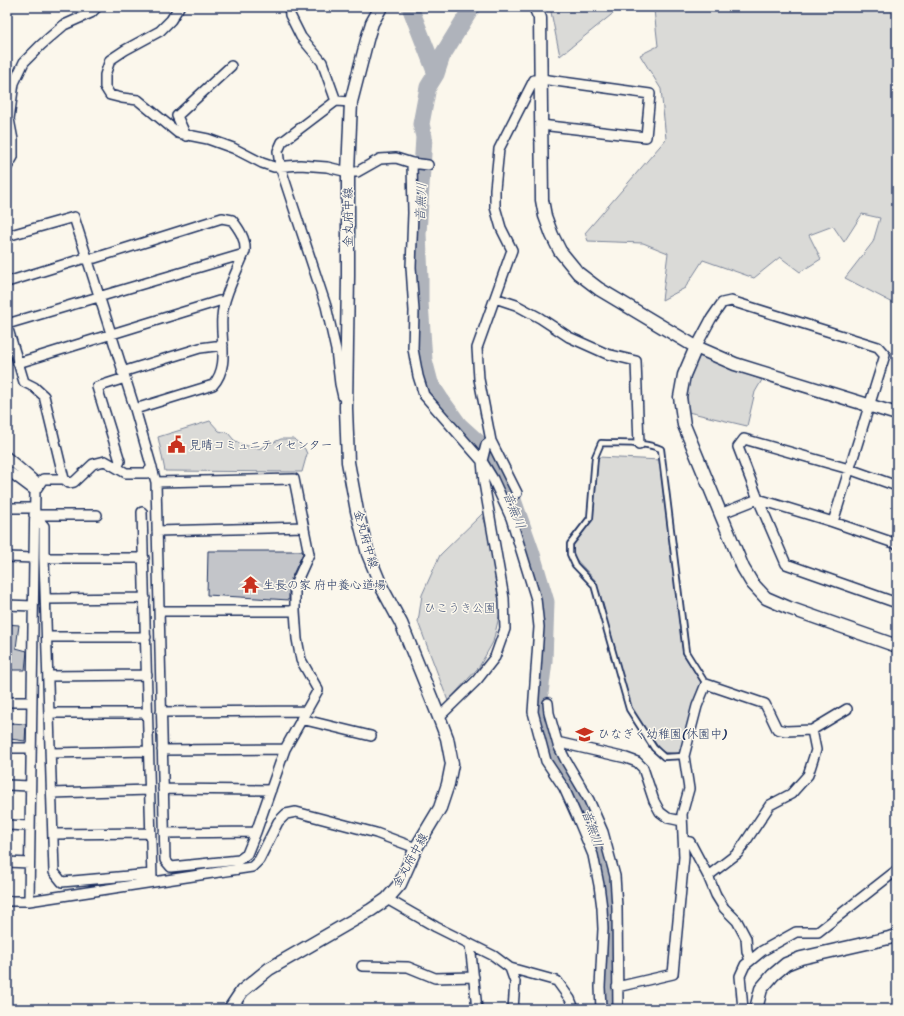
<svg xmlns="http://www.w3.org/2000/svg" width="904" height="1016" font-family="Sriracha,'Klee One',sans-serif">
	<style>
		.green { fill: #dadad7; stroke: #7a849a }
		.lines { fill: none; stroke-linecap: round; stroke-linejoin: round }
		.river { stroke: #afb3bb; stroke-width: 17 }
		.building { fill: #c3c5c9; stroke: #1b2f5e }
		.lane-casing { stroke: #1b2f5e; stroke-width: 8 }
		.street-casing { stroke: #1b2f5e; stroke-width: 12 }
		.secondary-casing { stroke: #1b2f5e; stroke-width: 15 }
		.lane { stroke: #fbf7ec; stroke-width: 4.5 }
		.street { stroke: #fbf7ec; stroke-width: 9 }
		.secondary { stroke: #fbf7ec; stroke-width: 12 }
		.labels { text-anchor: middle; stroke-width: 3; stroke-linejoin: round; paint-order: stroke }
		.street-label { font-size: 12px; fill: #1b2f5e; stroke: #fbf7ec }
		.poi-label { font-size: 12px; fill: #1b2f5e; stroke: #fbf7ec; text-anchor: start }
		.park-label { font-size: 12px; fill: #415176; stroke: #fbf7ec }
		.water-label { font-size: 13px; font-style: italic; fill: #47577a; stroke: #fbf7ec }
	</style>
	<rect width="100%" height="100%" fill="#fbf7ec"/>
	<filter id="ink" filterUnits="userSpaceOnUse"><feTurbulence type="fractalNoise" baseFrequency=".025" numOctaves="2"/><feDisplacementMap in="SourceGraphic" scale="8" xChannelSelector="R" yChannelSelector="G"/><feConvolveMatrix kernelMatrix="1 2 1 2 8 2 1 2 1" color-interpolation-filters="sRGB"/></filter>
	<g filter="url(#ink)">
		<path class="green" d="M 550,7 L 621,7 L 560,56 Z
			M 637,7 L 897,7 L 897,305 L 845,278 L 873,242 L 880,218 L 862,214 L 844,242 L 833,226 L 809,235 L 821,259 L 800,272 L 780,257 L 754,278 L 703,260 L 685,288 L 662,300 L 668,253 L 643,243 L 588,241 L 585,233 L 666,139 L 661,89 L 640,55 L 658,46 L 654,10 Z
			M 697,355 L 762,380 L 755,392 L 747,426 L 688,412 L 686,381 Z
			M 210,421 L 219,431 L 228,433 L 234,440 L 241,444 L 258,449 L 281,439 L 294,439 L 305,449 L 307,454 L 302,472 L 165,471 L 158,437 Z
			M 598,457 L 661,460 L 683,654 L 703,686 L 681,754 L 662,752 L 630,708 L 595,580 L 574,557 L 573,545 L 592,519 Z
			M 482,514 L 491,540 L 497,578 L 501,608 L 493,642 L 479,667 L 448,701 L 418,622 L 422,595 L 440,555 Z"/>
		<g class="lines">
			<path class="river" d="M 410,7 L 436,74
				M 472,7 L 442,56 L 436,74 L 428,87 L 421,124 L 424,137 L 418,234 L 420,278 L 420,302 L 424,360 L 430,383 L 441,400 L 459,425 L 480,444 L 500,474 L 512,497 L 531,551 L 546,602 L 544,661 L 540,693 L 549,740 L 561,769 L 582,798 L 600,841 L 609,880 L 613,1009"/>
		</g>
		<path class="building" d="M 208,551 L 302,551 L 303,553 L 289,583 L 289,600 L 207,595 Z
			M 7,624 L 19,625 L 16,648 L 27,651 L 25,670 L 7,670 Z
			M 11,723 L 26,724 L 25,741 L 10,739 L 10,734 L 7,734 L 7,724 Z"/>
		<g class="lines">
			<defs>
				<path id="lane" d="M 684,756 L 664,757 L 654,748 L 629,709 L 594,585 L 575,565 L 570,554 L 570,544 L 590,518 L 595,457 L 601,443 C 620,444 644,441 661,449 L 686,652 L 706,684"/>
				<path id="street" d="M 179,7 L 171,20 L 160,31 L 125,50 L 110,60 L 105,75 L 105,87 L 110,95 L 122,98 L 138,100 L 178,133 L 208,139 L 233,148 L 262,163 L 274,167 L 300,165 L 327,167 L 348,172 L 357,172 L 380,159 L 396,158 L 412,163 L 428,165
					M 289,7 L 290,15 L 301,37 L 322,62 L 336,101 L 351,102
					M 336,101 L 282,142 L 278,151 L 280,166 L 326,306 L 336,350 L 340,384 L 343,397
					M 186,136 L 177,116 L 231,66
					M 412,163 L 413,213 L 411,267 L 414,311 L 413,349 L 418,376 L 424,395 L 482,461 L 493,479 L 511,518 L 536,599 L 539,627 L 533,712 L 546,761 L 564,788 L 578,819 L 593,855 L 599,885 L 602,908 L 603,929 L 600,987 L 601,1009
					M 7,167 L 13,157 L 13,140 L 9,119 L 14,83 L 24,62 L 41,45 L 64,25 L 91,13 L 97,7
					M 7,236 L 74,217 L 135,409 L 156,482 L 165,860 L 171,867 L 239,860 L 247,854 L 256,832 L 285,749 L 318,690 L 301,660 L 297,639 L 295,611 L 295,585 L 309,554 L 294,479 L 156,482
					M 7,282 L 82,259 L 95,258 L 222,218 L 232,220 C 239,229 246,239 245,251 C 238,269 223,297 222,317 C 220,340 230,366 213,385 L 135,409
					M 495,298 L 516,305 L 540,318 L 569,337 L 607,354 L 636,361 L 639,445
					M 7,324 L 244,254
					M 7,326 L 24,382 L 34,387 L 44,396 L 64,479 L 69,483 L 74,482 L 93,464 L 105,461 L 126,473 L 147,473 L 152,467
					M 696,347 L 711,319 L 722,303 L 731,301 L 878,347 L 885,355 L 833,522
					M 18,363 L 219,301 L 224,302
					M 122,372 L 200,348 L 223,345
					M 7,457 L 38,484
					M 117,468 L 120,461 L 97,387 L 125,378
					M 7,470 L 35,491
					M 897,486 L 849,469 L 744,439 L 738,447 L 758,499 L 786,564 L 897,603
					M 517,493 L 491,441 L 479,379 L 477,348 L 512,250 L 501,228 L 495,207 L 495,189 L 499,149 L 534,80 L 541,79 L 650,94 L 646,137 L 541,125
					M 7,508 L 34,508
					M 142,512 L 152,879
					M 720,514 L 758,499 L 833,522 L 897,544
					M 34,515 L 44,526 L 44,558 L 54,872 L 62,882 L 151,874
					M 34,515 L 97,515
					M 157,531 L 304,527
					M 7,557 L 34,558
					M 44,558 L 144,558
					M 46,599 L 145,598
					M 7,605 L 33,606
					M 159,611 L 295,611
					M 47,637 L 146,637
					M 48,676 L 147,675
					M 7,702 L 32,702
					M 548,703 L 549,713 L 558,745 L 566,761 L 589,800 L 603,832 L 615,876 L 617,907 L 618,1009
					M 161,712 L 306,711
					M 49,713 L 147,713
					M 439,717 L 477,680 L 495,657 L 505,629 L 504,598 L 484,483 L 482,461 L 486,445 L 491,441
					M 301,719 L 371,736
					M 558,745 L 561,743 L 626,758 L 637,762 L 643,768 L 654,801 L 660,812 L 668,818 L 682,821
					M 7,748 L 31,748
					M 162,750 L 285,749
					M 51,753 L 148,751
					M 7,785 L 30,786
					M 163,789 L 271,790
					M 52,793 L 149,790
					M 7,825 L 30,826
					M 164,833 L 256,832
					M 53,834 L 150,833
					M 684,841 L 690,842 L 708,876 L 716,895 L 724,908 L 737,921 L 746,938 L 747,951 L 750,961
					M 7,862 L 29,863
					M 708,876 L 738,853 L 770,805 L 791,794 L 808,775 L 816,750 L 812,730
					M 387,899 L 436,927 L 494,956 L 510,968 L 515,982 L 513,1009
					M 7,901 L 29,901 L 252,867 L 259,860 L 278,822 L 286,814 L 296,812 L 376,833 L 416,848
					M 29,901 L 35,491 L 43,479 L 64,479
					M 470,944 L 477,1009
					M 362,966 L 408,967 L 435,978 L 474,977
					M 510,968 L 557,981 L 570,999 L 574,1009
					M 617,987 L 673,974 L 684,857 L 682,814 L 689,789 L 684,756 L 697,706 L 706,684 L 765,704 L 777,729 L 786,731 L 812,730 L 847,709
					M 743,1009 L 740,976 L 745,965 L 762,951 L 796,932 L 818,932 L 897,870"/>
				<path id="secondary" d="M 535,7 L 540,18 L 542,200 L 545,216 L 552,235 L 560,251 L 578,273 L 599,289 L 696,347 L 735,364 L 897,414
					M 696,347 L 684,375 L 680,397 L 684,425 L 743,568 L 752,583 L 766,598 L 789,608 L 897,646
					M 230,1009 L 242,991 L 269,969 L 371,910 L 387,899 L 400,884 L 416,848 L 440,808 L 448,784 L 452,764 L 447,738 L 439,717 L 401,623 L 382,588 L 368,554 L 357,511 L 348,462 L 346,408 L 348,276 L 348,172 L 351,102 L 368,36 L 372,23 L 381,7
					M 756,1009 L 761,989 L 773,975 L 786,964 L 801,958 L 889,938 L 897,935"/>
			</defs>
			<use href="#lane" class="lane-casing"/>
			<use href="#street" class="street-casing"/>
			<use href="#secondary" class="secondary-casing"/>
			<use href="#lane" class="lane"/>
			<use href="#street" class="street"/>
			<use href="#secondary" class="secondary"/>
		</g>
	</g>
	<defs>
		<symbol id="civic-bare" viewBox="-9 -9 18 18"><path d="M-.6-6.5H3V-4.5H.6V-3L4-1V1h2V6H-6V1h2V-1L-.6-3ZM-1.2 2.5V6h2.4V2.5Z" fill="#c8321e" stroke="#fbf7ec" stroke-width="2.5" paint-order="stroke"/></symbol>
		<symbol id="temple-bare" viewBox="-9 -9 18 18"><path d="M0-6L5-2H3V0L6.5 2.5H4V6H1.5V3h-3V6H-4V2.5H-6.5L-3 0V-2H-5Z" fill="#c8321e" stroke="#fbf7ec" stroke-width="2.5" paint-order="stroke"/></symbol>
		<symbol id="school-bare" viewBox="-9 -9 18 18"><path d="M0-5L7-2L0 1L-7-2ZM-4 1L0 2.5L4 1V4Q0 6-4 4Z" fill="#c8321e" stroke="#fbf7ec" stroke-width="2.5" paint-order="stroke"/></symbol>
	</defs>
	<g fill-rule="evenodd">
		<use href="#civic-bare" x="164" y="432" width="25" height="25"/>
		<use href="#temple-bare" x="238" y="572" width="25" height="25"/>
		<use href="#school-bare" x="572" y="722" width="25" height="25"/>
	</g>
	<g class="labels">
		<g class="street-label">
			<text transform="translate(348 217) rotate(-90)" y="4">金丸府中線</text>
			<text transform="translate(366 539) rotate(74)" y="4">金丸府中線</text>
			<text transform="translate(410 860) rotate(-61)" y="4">金丸府中線</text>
		</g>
		<g class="poi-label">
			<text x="189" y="449">見晴コミュニティセンター</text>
			<text x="263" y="589">生長の家 府中養心道場</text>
			<text x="598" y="738">ひなぎく幼稚園(休園中)</text>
		</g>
		<g class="park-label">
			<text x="460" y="612">ひこうき公園</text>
		</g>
		<g class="water-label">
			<text transform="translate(420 202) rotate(-87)" y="5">音無川</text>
			<text transform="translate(515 510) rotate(69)" y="5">音無川</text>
			<text transform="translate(593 828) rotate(70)" y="5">音無川</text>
		</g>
	</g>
	<rect width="904" height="1016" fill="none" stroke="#fbf7ec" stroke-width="24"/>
	<rect x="12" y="12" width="880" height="992" fill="none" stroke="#1b2f5e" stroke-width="1.5" filter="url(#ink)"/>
</svg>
